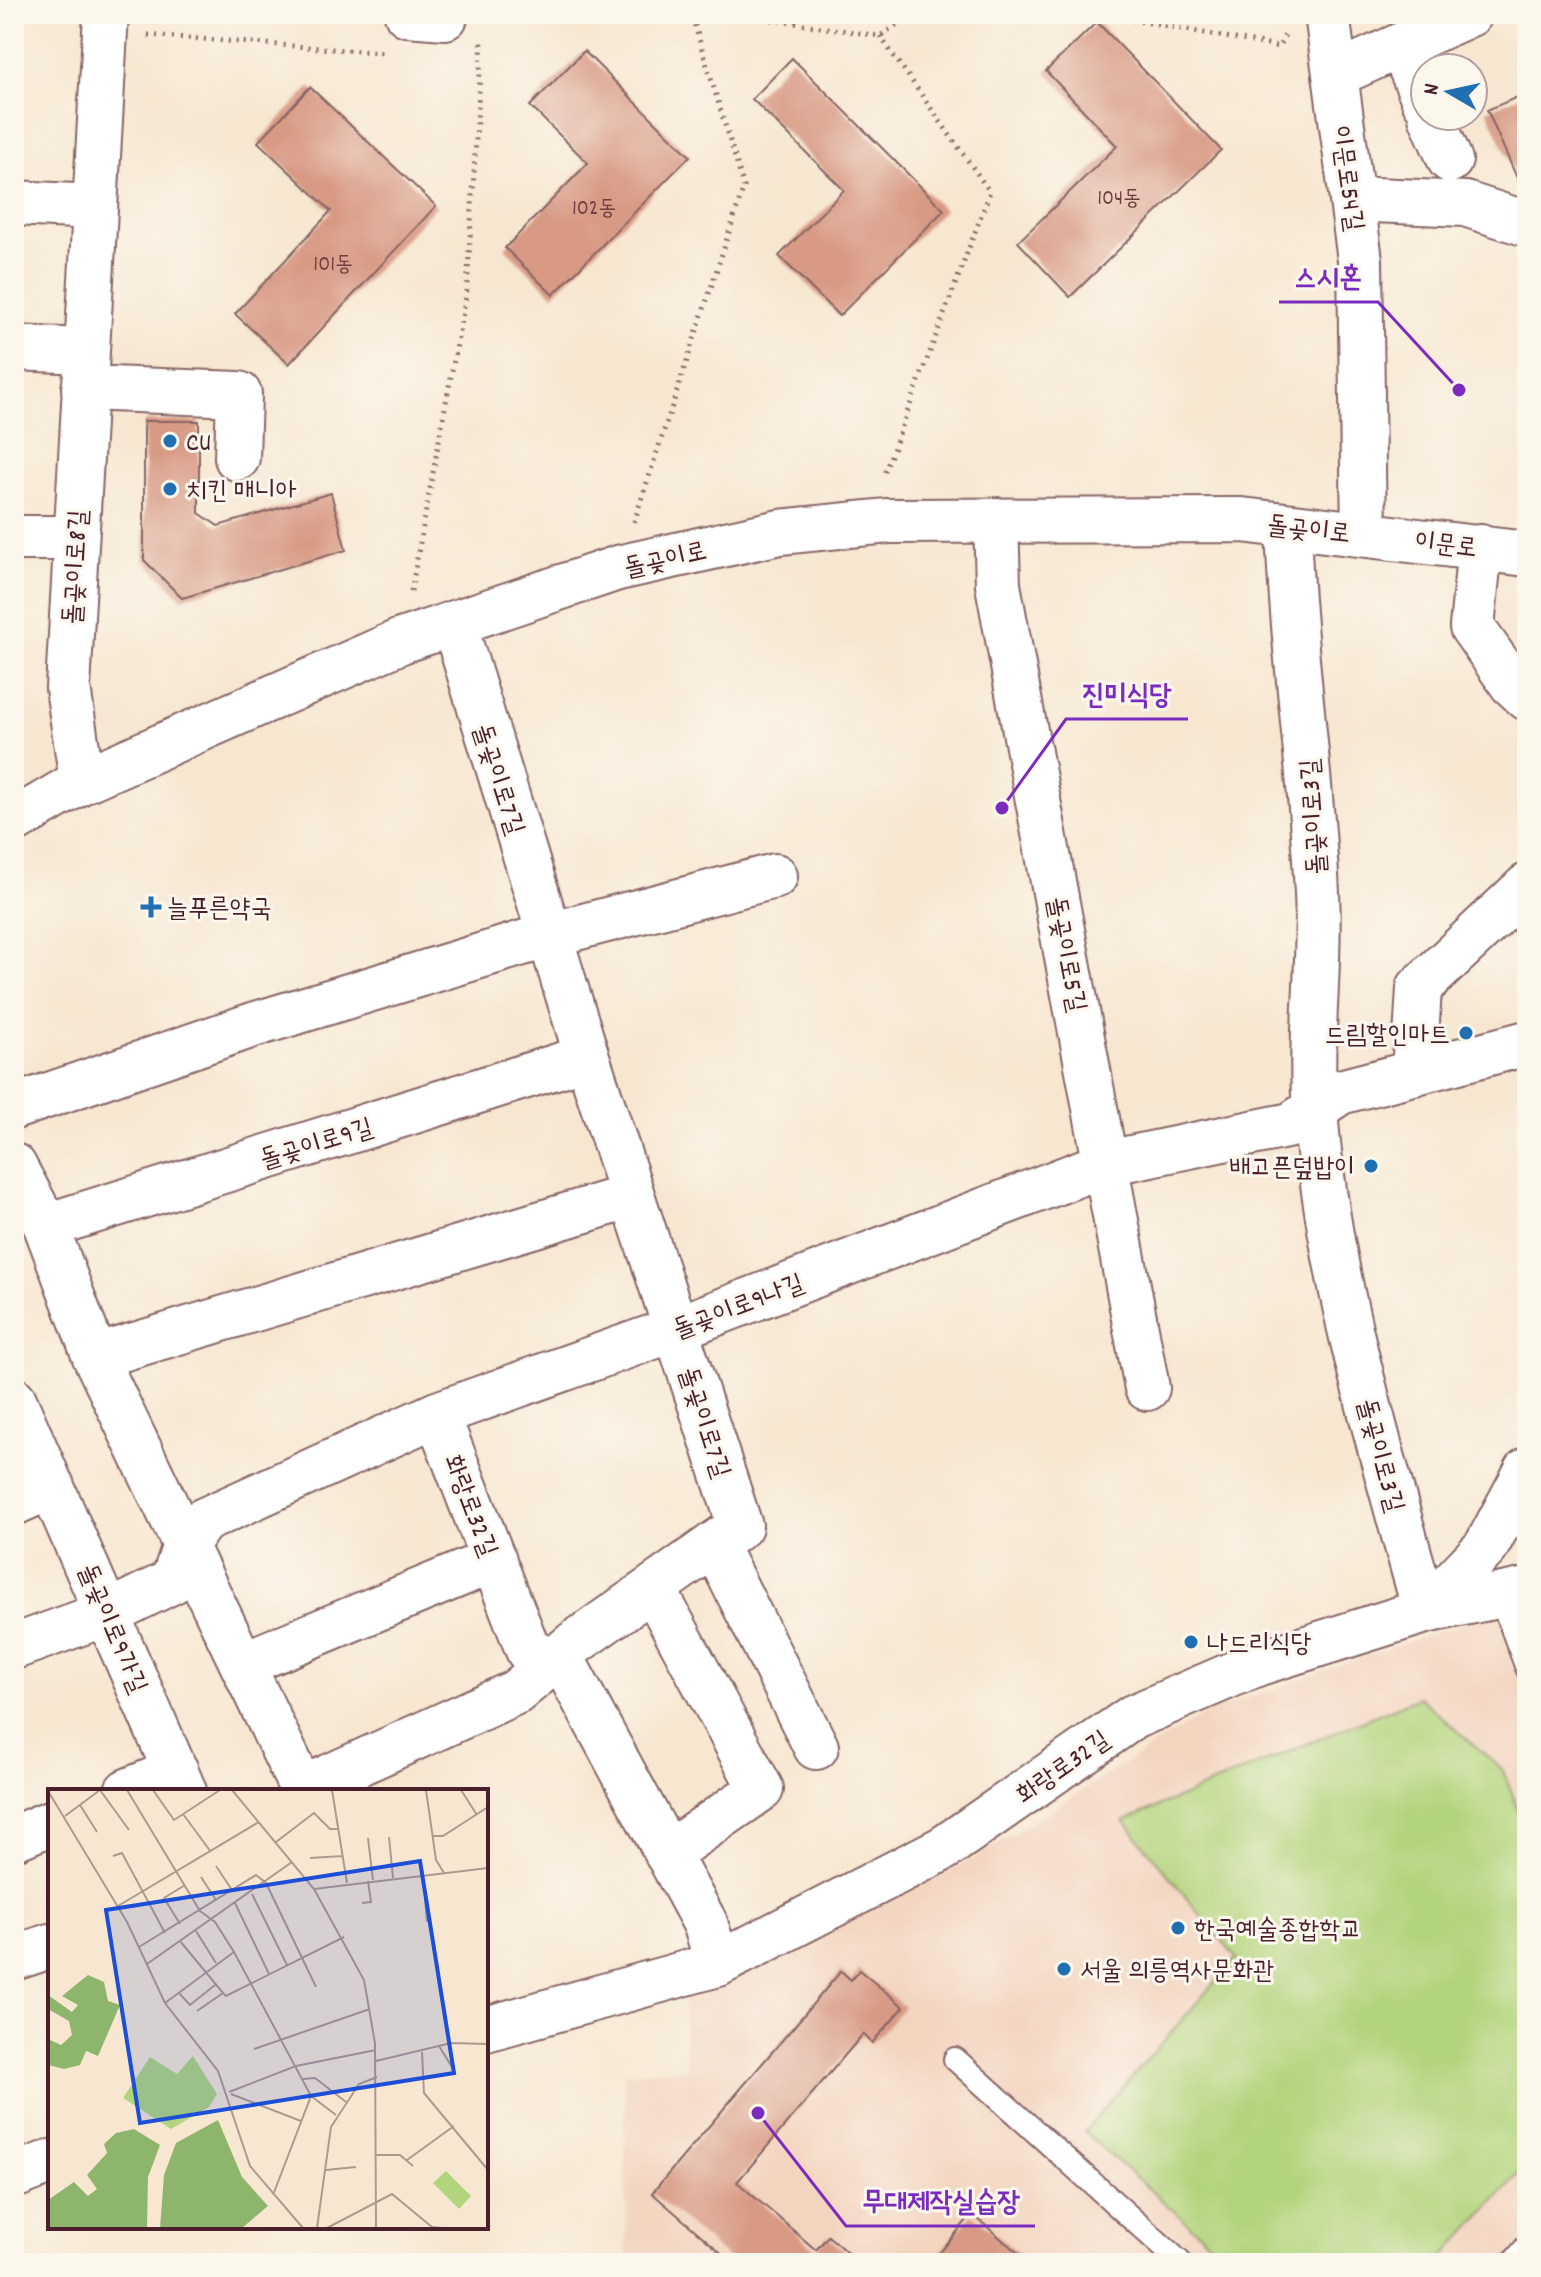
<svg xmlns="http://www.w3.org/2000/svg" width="1541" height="2277" font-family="Dekko,'Poor Story',sans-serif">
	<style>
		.built { fill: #f3d4bf }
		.green { fill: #b2d47c; stroke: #7e7a54; stroke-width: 2 }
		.building { fill: #d89a84 }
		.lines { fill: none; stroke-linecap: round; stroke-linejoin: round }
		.lane-casing { stroke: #876565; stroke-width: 26 }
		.street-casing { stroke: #876565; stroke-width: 48 }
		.secondary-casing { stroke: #876565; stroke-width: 48 }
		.path { stroke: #876565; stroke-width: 5; stroke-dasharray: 2 6; stroke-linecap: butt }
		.lane { stroke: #fff; stroke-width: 22 }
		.street { stroke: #fff; stroke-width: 44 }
		.secondary { stroke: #fff; stroke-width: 44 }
		.poi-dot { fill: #1f6fb2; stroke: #fbf7ec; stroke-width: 3 }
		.labels { text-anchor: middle; stroke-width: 6; stroke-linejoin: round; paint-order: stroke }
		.number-label { font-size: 22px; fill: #6e3e41 }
		.street-label { font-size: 26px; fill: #4a1f2b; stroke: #fbf7ec }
		.poi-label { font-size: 26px; fill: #4a1f2b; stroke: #fbf7ec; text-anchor: start }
		.inset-road { fill: none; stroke: #b2978f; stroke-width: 2 }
		.view { fill: #1d4ed8; fill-opacity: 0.15; stroke: #1d4ed8; stroke-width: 4 }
		.inset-edge { fill: none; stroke: #4a1f2b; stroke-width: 4 }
		.leader { fill: none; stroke: #7b2cbf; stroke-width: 3 }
		.callout-dot { fill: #7b2cbf; stroke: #fbf7ec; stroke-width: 3 }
		.callout-label { font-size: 28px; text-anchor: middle; font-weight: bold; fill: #7b2cbf; stroke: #fbf7ec; stroke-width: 6; stroke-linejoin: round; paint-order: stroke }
	</style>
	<rect width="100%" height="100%" fill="#fbf7ec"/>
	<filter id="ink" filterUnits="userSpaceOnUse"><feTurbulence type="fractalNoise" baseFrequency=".0125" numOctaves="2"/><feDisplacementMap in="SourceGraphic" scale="16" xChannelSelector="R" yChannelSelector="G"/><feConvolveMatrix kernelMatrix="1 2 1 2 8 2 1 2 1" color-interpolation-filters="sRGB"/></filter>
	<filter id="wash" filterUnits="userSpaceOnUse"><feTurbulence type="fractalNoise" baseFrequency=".006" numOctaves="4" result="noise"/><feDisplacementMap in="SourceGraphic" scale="32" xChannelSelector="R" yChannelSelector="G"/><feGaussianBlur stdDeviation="1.8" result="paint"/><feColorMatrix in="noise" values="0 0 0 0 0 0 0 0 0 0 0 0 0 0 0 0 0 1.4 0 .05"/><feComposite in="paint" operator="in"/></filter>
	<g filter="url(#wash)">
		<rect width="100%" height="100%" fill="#f7e7d1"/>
		<path class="built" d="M 1527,1610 L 1527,2263 L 627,2263 L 624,2073 L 686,2068 L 683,1999 L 976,1857 L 1209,1711 L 1441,1630 L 1493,1614 Z"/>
		<path class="green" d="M 1419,1697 L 1503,1770 L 1527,1832 L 1527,2165 L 1438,2263 L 1233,2263 L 1084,2132 L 1236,1958 L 1124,1821 Z"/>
		<g id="blocks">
			<path class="building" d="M 1097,22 L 1221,150 L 1070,297 L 1018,242 L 1117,146 L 1046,71 Z
				M 584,51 L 690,156 L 553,295 L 505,248 L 588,163 L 530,106 Z
				M 792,58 L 944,210 L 839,316 L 779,256 L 844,190 L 752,99 Z
				M 310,87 L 436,206 L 289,364 L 235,314 L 331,211 L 258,142 Z
				M 1527,93 L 1527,185 L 1521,187 L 1487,110 Z
				M 144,421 L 199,421 L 199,513 L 218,526 L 331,493 L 346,550 L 182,598 L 144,560 Z
				M 859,1970 L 904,2007 L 872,2043 L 863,2034 L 737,2182 L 816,2250 L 828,2236 L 859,2263 L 733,2263 L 652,2193 L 841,1971 L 851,1980 Z
				M 972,2214 L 1030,2263 L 931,2263 Z"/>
		</g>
	</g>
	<g filter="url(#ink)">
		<use href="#blocks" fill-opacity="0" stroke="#876565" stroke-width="2"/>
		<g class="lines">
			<defs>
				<path id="lane" d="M 1499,1594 L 1527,1668
					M 955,2059 L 1181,2263
					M 1513,2263 L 1527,2246"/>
				<path id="street" d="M 407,14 L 445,17
					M 1327,14 L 1360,260 L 1364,534
					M 1401,45 L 1425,102
					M 1335,75 L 1470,14
					M 1431,116 L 1450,160
					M 1352,199 L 1465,204 L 1527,224
					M 14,203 L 95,207
					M 14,348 L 86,351
					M 84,388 L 239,394 L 237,458
					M 996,520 L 998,585 L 1147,1388
					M 1288,526 C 1292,648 1311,770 1317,893 C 1321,965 1309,1038 1315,1110 C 1328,1280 1380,1447 1425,1611
					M 14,538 L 74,538
					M 1480,547 L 1472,627 L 1512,684 L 1527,698
					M 1414,1073 L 1419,988 L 1527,886
					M 14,1107 L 253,1025 L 549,935 L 775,876
					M 14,1166 L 46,1226 L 95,1357 L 303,1791
					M 46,1226 L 587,1057
					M 95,1357 L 632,1196
					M 14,1400 L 184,1791
					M 437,1414 L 528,1650 L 569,1672 L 705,1923 L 718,1964
					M 14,1503 L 52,1486
					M 714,1544 L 816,1747
					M 653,1588 L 761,1789 L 667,1854
					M 1425,1611 L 1486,1547 L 1527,1470
					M 14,1647 L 108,1613 L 173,1581 L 184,1548 L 202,1521 L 437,1414 L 675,1329 L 1107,1163 L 1291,1125 L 1340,1092 L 1527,1043
					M 243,1664 L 494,1560
					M 302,1789 L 516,1692 L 576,1642 L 740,1526 L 587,1057 L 454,623
					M 127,1791 L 176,1771
					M 14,1838 L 50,1823
					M 14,1958 L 50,1946"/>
				<path id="secondary" d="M 82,781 L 68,688 L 106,14
					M 14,821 L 82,781 L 401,641 L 618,568 L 780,532 L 888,521 L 1242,520 L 1527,554
					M 486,2029 L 718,1964 L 944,1848 L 1133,1717 L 1259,1663 L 1425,1611 L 1527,1590
					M 14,2176 L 50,2162"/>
			</defs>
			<use href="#lane" class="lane-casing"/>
			<use href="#street" class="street-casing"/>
			<use href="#secondary" class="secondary-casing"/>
			<path class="path" d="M 599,14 L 603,20 L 734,14 L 880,36 L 912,14
				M 1101,14 L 1279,47 L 1285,35
				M 148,35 L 386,53
				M 880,36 L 990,192 L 883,477
				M 634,522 L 744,187 L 692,16
				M 411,591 L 467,290 L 482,39"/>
			<use href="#lane" class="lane"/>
			<use href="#street" class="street"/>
			<use href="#secondary" class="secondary"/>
		</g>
	</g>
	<g class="poi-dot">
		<circle cx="170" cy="441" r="8"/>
		<circle cx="170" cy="489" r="8"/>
		<path d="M147 895h8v8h8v8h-8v8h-8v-8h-8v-8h8z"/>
		<circle cx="1466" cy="1033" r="8"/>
		<circle cx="1371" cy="1166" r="8"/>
		<circle cx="1191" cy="1642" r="8"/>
		<circle cx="1178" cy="1928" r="8"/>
		<circle cx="1064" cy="1969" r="8"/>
	</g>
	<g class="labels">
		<g class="number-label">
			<text x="1119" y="204">104동</text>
			<text x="594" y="214">102동</text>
			<text x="333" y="270">101동</text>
		</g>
		<g class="street-label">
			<text transform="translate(1349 178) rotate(82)" y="9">이문로54길</text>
			<text transform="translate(1309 528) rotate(6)" y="9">돌곶이로</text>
			<text transform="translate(1446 543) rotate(7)" y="9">이문로</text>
			<text transform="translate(665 558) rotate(-13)" y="9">돌곶이로</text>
			<text transform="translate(74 567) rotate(-87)" y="9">돌곶이로8길</text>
			<text transform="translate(500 779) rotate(72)" y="9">돌곶이로7길</text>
			<text transform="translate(1312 817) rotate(-94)" y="9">돌곶이로3길</text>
			<text transform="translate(1068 954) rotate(79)" y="9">돌곶이로5길</text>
			<text transform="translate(316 1142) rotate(-17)" y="9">돌곶이로9길</text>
			<text transform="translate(738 1305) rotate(-21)" y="9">돌곶이로9나길</text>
			<text transform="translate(706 1422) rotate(72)" y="9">돌곶이로7길</text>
			<text transform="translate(1382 1455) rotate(75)" y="9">돌곶이로3길</text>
			<text transform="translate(472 1505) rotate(69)" y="9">화랑로32길</text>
			<text transform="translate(114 1628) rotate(67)" y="9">돌곶이로9가길</text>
			<text transform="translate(1062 1766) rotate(-35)" y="9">화랑로32길</text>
		</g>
		<g class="poi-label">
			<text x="186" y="450">CU</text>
			<text x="186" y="498">치킨 매니아</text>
			<text x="167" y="916">늘푸른약국</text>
			<text x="1450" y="1042" text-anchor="end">드림할인마트</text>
			<text x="1355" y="1175" text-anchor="end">배고픈덮밥이</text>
			<text x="1207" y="1651">나드리식당</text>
			<text x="1194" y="1937">한국예술종합학교</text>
			<text x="1080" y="1978">서울 의릉역사문화관</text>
		</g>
	</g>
	<g transform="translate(48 1789)">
		<rect width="440" height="440" fill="#f7e7d1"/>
		<path d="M 145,267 L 169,305 L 161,318 L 123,340 L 75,309 L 102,268 L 129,285 ZM 398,382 L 423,407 L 411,420 L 385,394 Z" fill="#b2d47c"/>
		<path d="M 40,186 L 56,193 L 60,212 L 72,216 L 50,267 L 38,262 L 32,276 L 16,280 L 0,276 L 0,250 L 13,256 L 24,246 L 21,232 L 0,220 L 0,206 L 24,223 L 30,216 L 14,207 ZM 170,331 L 194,388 L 220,417 L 194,439 L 112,439 L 116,386 L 128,354 ZM 86,340 L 112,356 L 100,388 L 99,439 L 0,439 L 0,411 L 26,393 L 40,407 L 49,400 L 39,386 L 59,364 L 56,355 L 68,344 Z" fill="#8db66c"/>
		<path class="inset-road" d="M 52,1 L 81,41M 79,1 L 152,122 L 167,133 L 186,163 L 263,307 L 225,406M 105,1 L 126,31 L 172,1M 184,1 L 266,100 L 316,191 L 327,254 L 328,439M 284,1 L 299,94M 378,1 L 388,71 L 396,84M 413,1 L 429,26M 0,2 L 79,133 L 117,214 L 170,282 L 202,377 L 255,439M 32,16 L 49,43M 135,25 L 163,63M 17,27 L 52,1M 385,47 L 395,47 L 440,18M 341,48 L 345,89M 320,49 L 325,91M 228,53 L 266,24 L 282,40 L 291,40M 65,67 L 74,64 L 117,144M 262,69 L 295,67M 168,77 L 184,101M 375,86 L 379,133M 153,88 L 168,111M 266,100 L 440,79M 204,105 L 239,176M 187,114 L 221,185M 314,114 L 323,113 L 320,92M 70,117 L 211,33M 132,135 L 116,109 L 137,96M 148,142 L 168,174M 132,152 L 175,204M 91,158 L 208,86 L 218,94 L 268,198M 99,175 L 244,73M 131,204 L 142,216 L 167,196M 117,214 L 186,163M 149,222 L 175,204 L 178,207 L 296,148M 391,257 L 407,283M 206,260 L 322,220M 374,263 L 376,304 L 440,381M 328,272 L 403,254 L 440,255M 255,290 L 267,289 L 298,313M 181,303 L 248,277 L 328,261M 183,305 L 253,332M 263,307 L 288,326M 328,366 L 352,366 L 365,377M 359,371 L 406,337M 278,381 L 308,378M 269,439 L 283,338 L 311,295 L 329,288M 279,439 L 344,405 L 384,438 L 395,439"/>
		<path class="view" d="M 372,72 L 406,284 L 92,334 L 58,121 Z"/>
		<rect width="440" height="440" class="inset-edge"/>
	</g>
	<path class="leader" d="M1459 390L1378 302H1279M1002 808L1066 719H1188M758 2113L846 2226H1035"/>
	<g class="callout-dot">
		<circle cx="1459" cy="390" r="8"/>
		<circle cx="1002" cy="808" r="8"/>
		<circle cx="758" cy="2113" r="8"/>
	</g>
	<g class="callout-label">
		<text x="1328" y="286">스시혼</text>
		<text x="1127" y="703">진미식당</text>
		<text x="941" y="2210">무대제작실습장</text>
	</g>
	<rect width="1541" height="2277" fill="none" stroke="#fbf7ec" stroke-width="48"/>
	<g transform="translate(1449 92) rotate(279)"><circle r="38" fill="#fbf7ec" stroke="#b4a19f" stroke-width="2"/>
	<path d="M0-6L14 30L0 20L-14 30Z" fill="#1f6fb2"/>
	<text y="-12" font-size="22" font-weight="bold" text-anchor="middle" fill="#4a1f2b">N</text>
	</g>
</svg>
